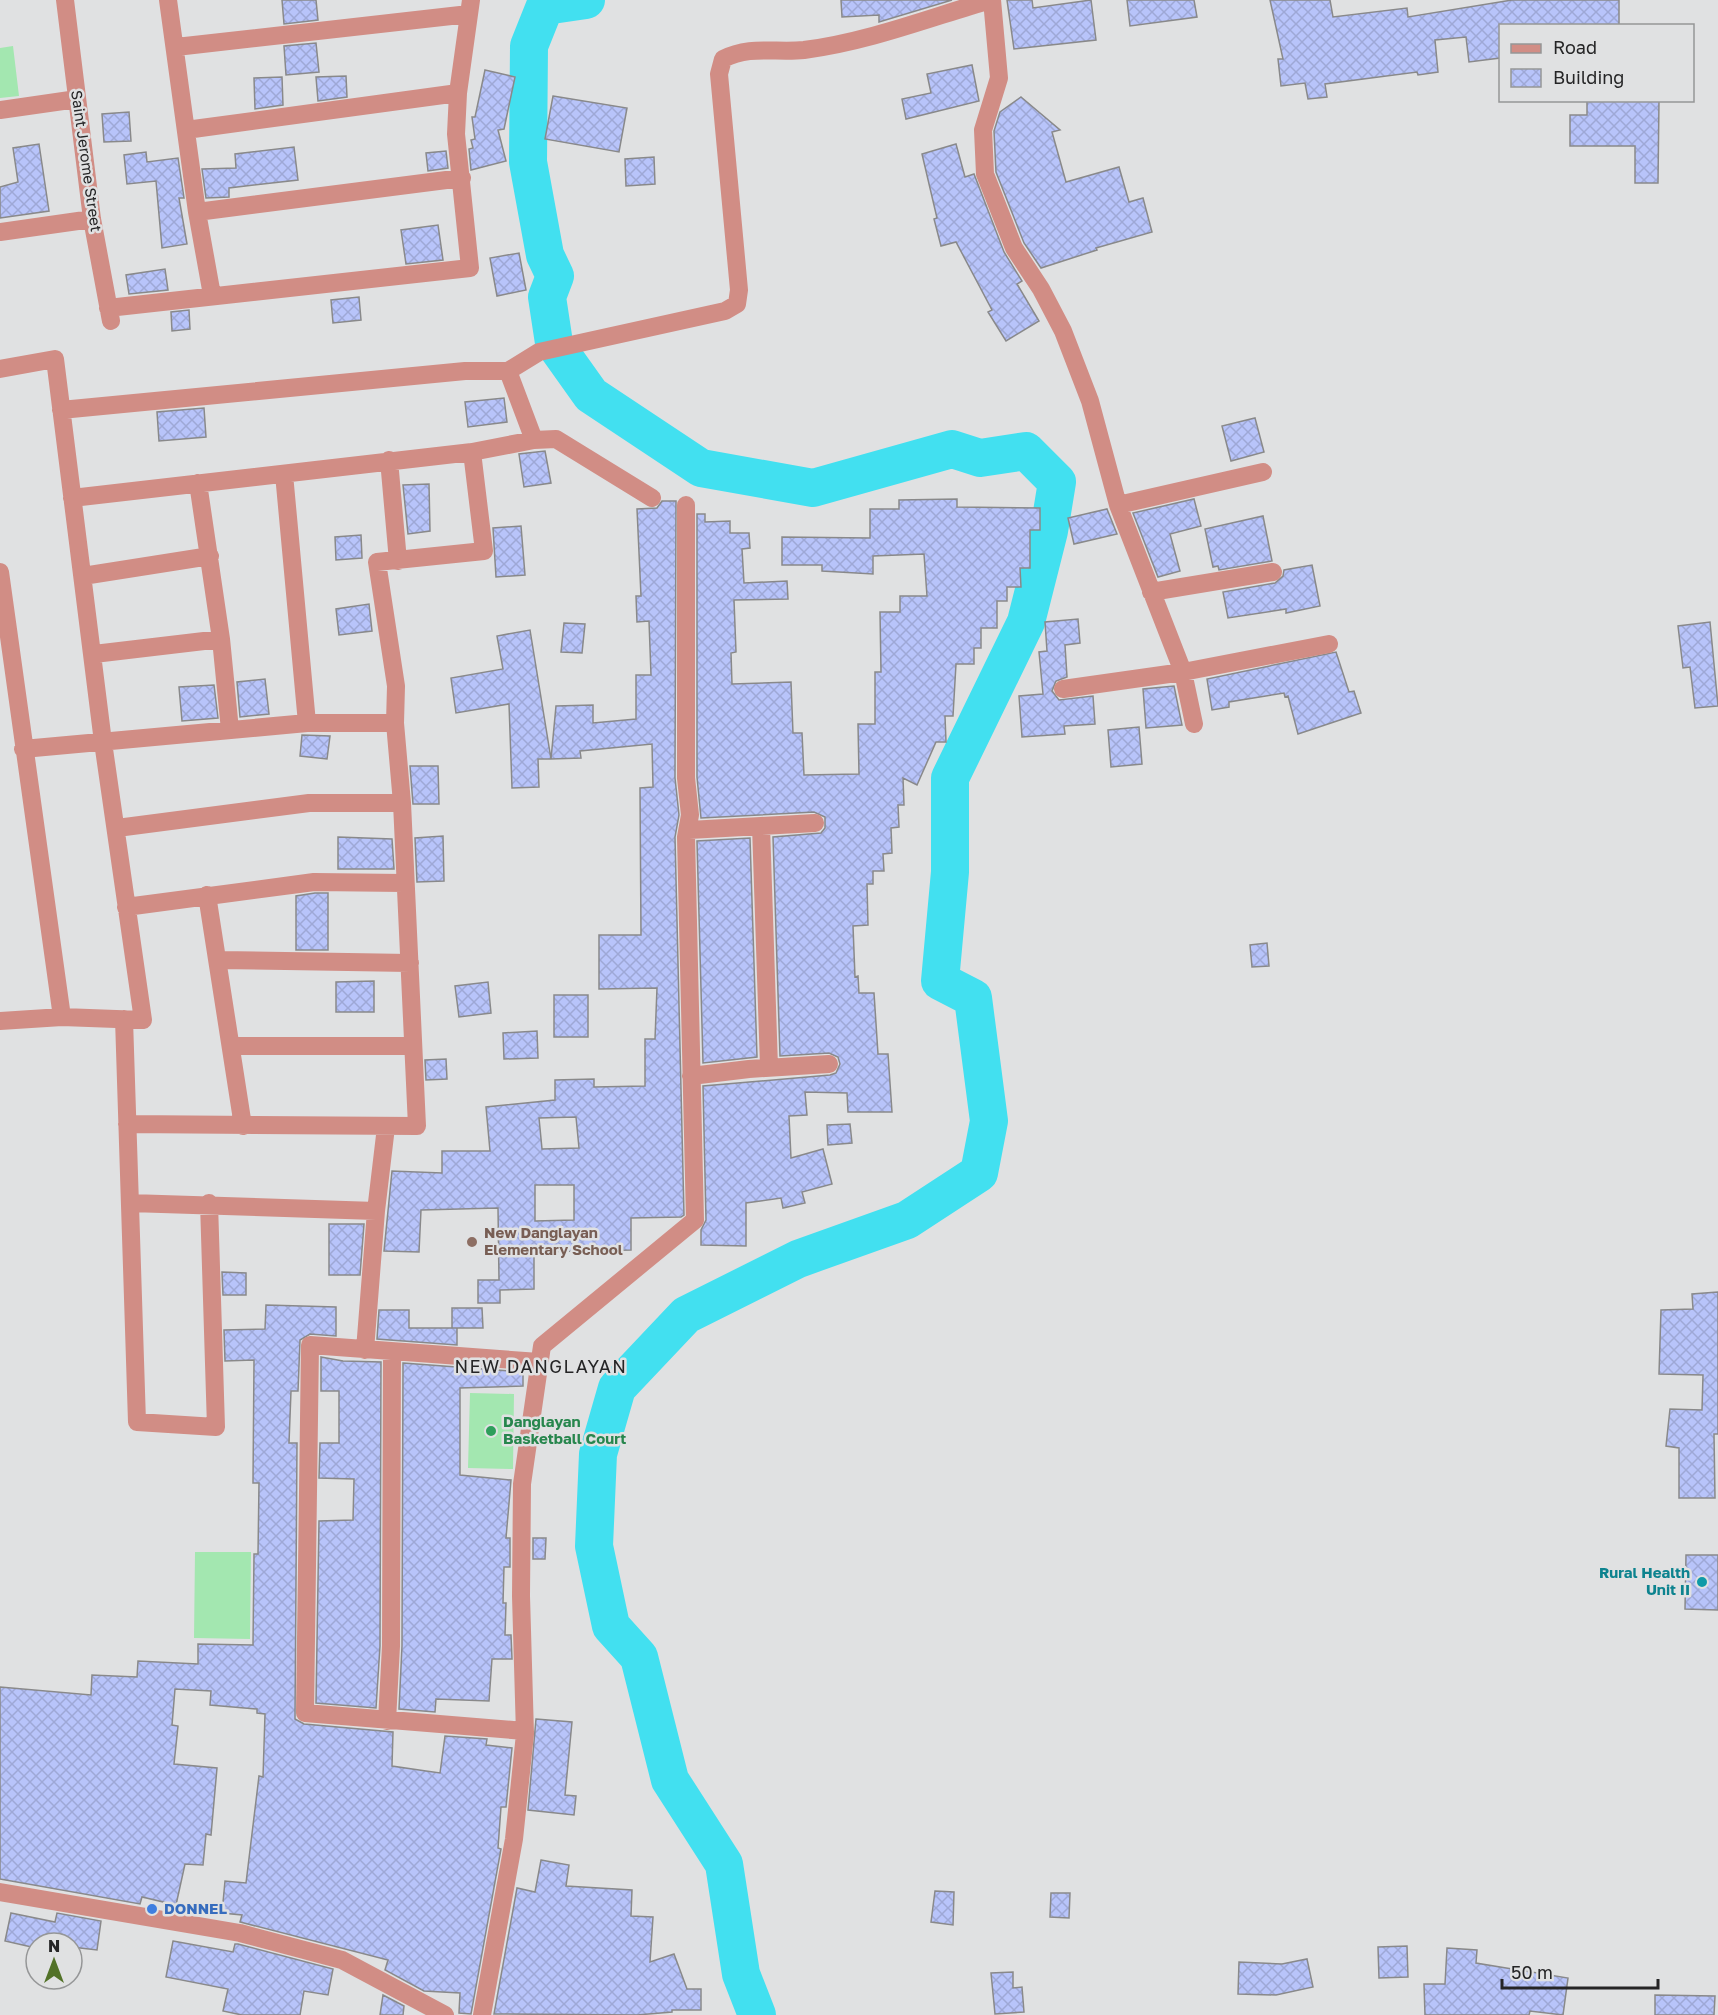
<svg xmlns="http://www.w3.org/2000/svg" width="1718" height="2015" font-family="'Golos Text',sans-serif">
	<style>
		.grass { fill: #a3e7b0 }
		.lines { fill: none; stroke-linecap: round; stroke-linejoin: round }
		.river { stroke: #42e0f0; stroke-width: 38 }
		.building { fill: url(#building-cross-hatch); stroke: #89898a; stroke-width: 1.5; fill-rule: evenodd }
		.minor { stroke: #d18d85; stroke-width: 18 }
		.education-dot { fill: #8d6e63; stroke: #e0e1e2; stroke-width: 2 }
		.leisure-dot { fill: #2e9e5b; stroke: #e0e1e2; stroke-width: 2 }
		.culture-dot { fill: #0f9aa8; stroke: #e0e1e2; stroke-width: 2 }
		.shop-dot { fill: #3f7fe0; stroke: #e0e1e2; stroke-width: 2 }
		.labels { text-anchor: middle; stroke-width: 5; stroke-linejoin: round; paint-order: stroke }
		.street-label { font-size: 15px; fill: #252526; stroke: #e0e1e2 }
		.education-label { font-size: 15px; font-weight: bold; fill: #785e54; stroke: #e0e1e2; text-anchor: start }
		.leisure-label { font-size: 15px; font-weight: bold; fill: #27864d; stroke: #e0e1e2; text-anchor: start }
		.culture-label { font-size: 15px; font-weight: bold; fill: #0d838f; stroke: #e0e1e2; text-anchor: end }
		.shop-label { font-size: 15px; font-weight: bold; fill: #366cbe; stroke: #e0e1e2; text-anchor: start }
		.quarter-label { font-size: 18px; letter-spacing: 1.5px; fill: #252526; stroke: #e0e1e2 }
	</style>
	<defs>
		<pattern id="building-cross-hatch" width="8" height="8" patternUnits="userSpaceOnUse" patternTransform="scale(1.5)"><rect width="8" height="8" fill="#b8c4fa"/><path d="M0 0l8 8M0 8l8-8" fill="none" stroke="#9ea8d6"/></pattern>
	</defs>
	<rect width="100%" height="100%" fill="#e0e1e2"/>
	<path class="grass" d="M 13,46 L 19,96 L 0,98 L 0,48 Z
		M 470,1393 L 514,1394 L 513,1469 L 468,1468 Z
		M 195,1552 L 251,1552 L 250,1639 L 194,1638 Z"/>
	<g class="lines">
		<path class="river" d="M 586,0 L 545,6 L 529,46 L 528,162 L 545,255 L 555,276 L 547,297 L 554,343 L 591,395 L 701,468 L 813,488 L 952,449 L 980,458 L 1026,451 L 1057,482 L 1049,531 L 1026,622 L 950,778 L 950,872 L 940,981 L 973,998 L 989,1121 L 979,1173 L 907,1220 L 798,1259 L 686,1315 L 617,1388 L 598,1454 L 594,1546 L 611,1626 L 639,1657 L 670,1780 L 724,1864 L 741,1974 L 757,2015"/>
	</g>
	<path class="building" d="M 282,0 L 316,0 L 318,20 L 284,24 Z
		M 841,0 L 952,0 L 879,22 L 879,15 L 842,17 Z
		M 1007,0 L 1032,0 L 1033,8 L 1091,0 L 1096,40 L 1014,49 Z
		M 1127,0 L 1194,0 L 1197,17 L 1130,26 Z
		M 1270,0 L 1330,0 L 1333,17 L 1407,8 L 1408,17 L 1512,0 L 1619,0 L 1619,26 L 1500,26 L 1500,58 L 1469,62 L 1466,37 L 1435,40 L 1438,72 L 1418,75 L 1417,72 L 1325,84 L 1327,97 L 1308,99 L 1305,83 L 1281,86 L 1278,59 L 1283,59 Z
		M 316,43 L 319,72 L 286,75 L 284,46 Z
		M 972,65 L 979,101 L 906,119 L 902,99 L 931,93 L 927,74 Z
		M 485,70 L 515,77 L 504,129 L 498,130 L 506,161 L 471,170 L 469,149 L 473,148 L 471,140 L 475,139 L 472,117 L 475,117 Z
		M 346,76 L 347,97 L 318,101 L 316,77 Z
		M 282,77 L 283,105 L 255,109 L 254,78 Z
		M 553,96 L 627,108 L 619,152 L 545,139 Z
		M 1021,97 L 1060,130 L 1052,132 L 1066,182 L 1119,167 L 1129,202 L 1143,198 L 1152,232 L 1096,248 L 1097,250 L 1041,268 L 1024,243 L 996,172 L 994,131 L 1000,112 Z
		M 1587,100 L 1659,100 L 1658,183 L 1635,183 L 1635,146 L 1570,146 L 1570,115 L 1587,115 Z
		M 129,112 L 131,141 L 104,142 L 102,114 Z
		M 39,144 L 49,211 L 0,218 L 0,187 L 18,182 L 13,148 Z
		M 956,144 L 965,177 L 974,174 L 1004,252 L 1022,281 L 1017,284 L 1039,321 L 1006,341 L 988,312 L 992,310 L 956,242 L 941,246 L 934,219 L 937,218 L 922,154 Z
		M 294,147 L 298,180 L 229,188 L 229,197 L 206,198 L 202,169 L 236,168 L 235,154 Z
		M 446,151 L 448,168 L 428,171 L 426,153 Z
		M 146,152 L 147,162 L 178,158 L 184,198 L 179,198 L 187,244 L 162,248 L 156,181 L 127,184 L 124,155 Z
		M 654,157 L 655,184 L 626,186 L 625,159 Z
		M 438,225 L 443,260 L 406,264 L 401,230 Z
		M 519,253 L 526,290 L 497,296 L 490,258 Z
		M 165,269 L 168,290 L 129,294 L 126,275 Z
		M 359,297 L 361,320 L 333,323 L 331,300 Z
		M 189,310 L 190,329 L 172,331 L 171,312 Z
		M 504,398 L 507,422 L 468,427 L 465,402 Z
		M 204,408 L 206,437 L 159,441 L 157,412 Z
		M 1255,418 L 1264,452 L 1231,461 L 1222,426 Z
		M 545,451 L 551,483 L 524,487 L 519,454 Z
		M 429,484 L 430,531 L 408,534 L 403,485 Z
		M 957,499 L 957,507 L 1040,508 L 1040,530 L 1030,530 L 1030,568 L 1020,568 L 1021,587 L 1007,587 L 1007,601 L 997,601 L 997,628 L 981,628 L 981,648 L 974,648 L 974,664 L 956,664 L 953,716 L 945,716 L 946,742 L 936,742 L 917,785 L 903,778 L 904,805 L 898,805 L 899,827 L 891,828 L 892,853 L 883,854 L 884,871 L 873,871 L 873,884 L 867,884 L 868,925 L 853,926 L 855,977 L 858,976 L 859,993 L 874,993 L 878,1054 L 888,1054 L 892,1112 L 848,1112 L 847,1093 L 805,1092 L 807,1115 L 789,1116 L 791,1158 L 823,1149 L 832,1184 L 802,1192 L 805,1203 L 783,1208 L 781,1198 L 746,1203 L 746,1246 L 701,1245 L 701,1230 L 706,1220 L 703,1086 L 830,1075 L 836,1073 L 840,1064 L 838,1057 L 829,1053 L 780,1056 L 773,837 L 821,833 L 825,828 L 825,817 L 814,812 L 701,818 L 697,777 L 697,514 L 705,514 L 705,522 L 730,521 L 730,533 L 749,533 L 750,548 L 742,549 L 744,583 L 787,581 L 788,599 L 734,600 L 736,652 L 731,653 L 732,684 L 791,682 L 793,733 L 802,733 L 804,775 L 859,774 L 858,724 L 875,724 L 875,672 L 881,672 L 880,612 L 900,612 L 900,596 L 927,596 L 924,554 L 873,556 L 873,574 L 822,571 L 822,565 L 782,565 L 782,537 L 870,538 L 870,509 L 899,509 L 899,500 Z
		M 1194,499 L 1201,526 L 1170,534 L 1180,571 L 1158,577 L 1133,513 Z
		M 662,501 L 676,501 L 675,778 L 679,815 L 675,837 L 684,1215 L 681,1217 L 631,1218 L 631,1250 L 534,1252 L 534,1289 L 500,1290 L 500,1303 L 478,1303 L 478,1280 L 499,1280 L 498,1208 L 421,1210 L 419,1252 L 384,1251 L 392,1171 L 442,1173 L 442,1151 L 490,1151 L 486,1107 L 555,1100 L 555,1080 L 594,1079 L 594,1087 L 645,1086 L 645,1039 L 655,1039 L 657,988 L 599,989 L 599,935 L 641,935 L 640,788 L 653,787 L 652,744 L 580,751 L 581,758 L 551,759 L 556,706 L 593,705 L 593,723 L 636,719 L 636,675 L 651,675 L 649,621 L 637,622 L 636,596 L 641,596 L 637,509 L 657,508 ZM 576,1117 L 579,1148 L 542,1149 L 539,1118 ZM 535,1185 L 574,1185 L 574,1220 L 535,1221 Z
		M 1107,509 L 1117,534 L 1074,544 L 1068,518 Z
		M 1263,516 L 1272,561 L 1219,570 L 1218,566 L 1213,567 L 1205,529 Z
		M 521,526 L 525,575 L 496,577 L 493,528 Z
		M 361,535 L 362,558 L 336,560 L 335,537 Z
		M 1312,565 L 1320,606 L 1286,613 L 1286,609 L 1228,618 L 1223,592 L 1275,583 L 1283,576 L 1284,570 Z
		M 369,604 L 372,631 L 339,635 L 336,609 Z
		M 1078,619 L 1080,643 L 1065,645 L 1067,677 L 1056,681 L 1052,691 L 1059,700 L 1093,696 L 1095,724 L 1064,726 L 1065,734 L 1022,737 L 1019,696 L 1043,694 L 1039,652 L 1047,651 L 1045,622 Z
		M 1710,622 L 1718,706 L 1695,708 L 1690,667 L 1683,668 L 1678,626 Z
		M 564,623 L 585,624 L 582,653 L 561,652 Z
		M 530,630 L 551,759 L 538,759 L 539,787 L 512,788 L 509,704 L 456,713 L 451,678 L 503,669 L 497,636 Z
		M 1336,652 L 1349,692 L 1354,691 L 1361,713 L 1298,734 L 1288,696 L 1285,697 L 1284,693 L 1229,702 L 1229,707 L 1212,710 L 1207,679 Z
		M 265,679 L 269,714 L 240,717 L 237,682 Z
		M 214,685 L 218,718 L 182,721 L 179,687 Z
		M 1174,686 L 1182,725 L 1146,728 L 1143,689 Z
		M 1139,727 L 1142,764 L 1111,767 L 1108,730 Z
		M 302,735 L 330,736 L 327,759 L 300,756 Z
		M 410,766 L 438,766 L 439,804 L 413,804 Z
		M 443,836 L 444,881 L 417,882 L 415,838 Z
		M 338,837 L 392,839 L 394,869 L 338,869 Z
		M 750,838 L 757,1057 L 703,1063 L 697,841 Z
		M 315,893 L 328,893 L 328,950 L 296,950 L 296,896 Z
		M 1267,943 L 1269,966 L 1252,967 L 1250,945 Z
		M 374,981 L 374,1012 L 336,1012 L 336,982 Z
		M 488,982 L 491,1013 L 459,1017 L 455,986 Z
		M 554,995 L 588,995 L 588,1037 L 554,1037 Z
		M 537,1031 L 538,1058 L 504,1059 L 503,1033 Z
		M 446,1059 L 447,1079 L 426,1080 L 425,1060 Z
		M 850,1124 L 852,1143 L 828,1145 L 827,1125 Z
		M 329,1224 L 364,1224 L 360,1275 L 329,1275 Z
		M 222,1272 L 246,1273 L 246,1295 L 223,1295 Z
		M 1718,1292 L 1718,1434 L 1714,1434 L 1715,1498 L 1679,1498 L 1679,1448 L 1666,1446 L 1670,1409 L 1702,1410 L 1703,1375 L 1659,1374 L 1661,1310 L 1693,1309 L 1692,1294 Z
		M 266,1305 L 336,1307 L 336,1336 L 310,1334 L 300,1340 L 298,1391 L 291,1391 L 289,1443 L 297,1443 L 295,1719 L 304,1724 L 393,1732 L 392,1766 L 426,1771 L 440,1773 L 445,1736 L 487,1739 L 486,1745 L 512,1748 L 506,1807 L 501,1807 L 498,1848 L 501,1849 L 471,2014 L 459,2013 L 460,1993 L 424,1991 L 385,1970 L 388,1960 L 240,1922 L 242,1915 L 222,1913 L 225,1881 L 246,1883 L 259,1776 L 263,1777 L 265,1714 L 257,1713 L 257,1709 L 210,1705 L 211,1691 L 175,1689 L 172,1725 L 178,1726 L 174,1764 L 217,1768 L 211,1835 L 206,1834 L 203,1865 L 185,1864 L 176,1905 L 142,1897 L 140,1904 L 0,1879 L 0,1687 L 91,1695 L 92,1675 L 137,1677 L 138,1661 L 198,1664 L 198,1644 L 253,1645 L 254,1554 L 258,1554 L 259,1483 L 253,1483 L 254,1360 L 225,1361 L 224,1330 L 265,1329 Z
		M 452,1308 L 482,1308 L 483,1328 L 452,1328 Z
		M 379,1310 L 409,1310 L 409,1328 L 457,1328 L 457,1345 L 377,1339 Z
		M 321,1357 L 343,1361 L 381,1362 L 380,1646 L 376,1708 L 316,1703 L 319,1521 L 353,1520 L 354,1479 L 319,1478 L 320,1443 L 339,1443 L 339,1391 L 321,1391 Z
		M 403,1363 L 523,1372 L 523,1386 L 460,1388 L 460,1475 L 511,1480 L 506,1538 L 510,1538 L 510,1567 L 504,1567 L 503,1603 L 506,1603 L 505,1635 L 511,1635 L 512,1659 L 492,1659 L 489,1701 L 436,1699 L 435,1712 L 399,1709 L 402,1646 Z
		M 533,1538 L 546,1538 L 545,1559 L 533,1559 Z
		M 1686,1555 L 1718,1555 L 1718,1610 L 1685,1609 Z
		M 536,1719 L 572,1722 L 565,1795 L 576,1796 L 574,1815 L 528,1810 Z
		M 541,1860 L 569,1865 L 566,1886 L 632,1890 L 631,1916 L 653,1917 L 650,1962 L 674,1954 L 687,1989 L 701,1989 L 701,2010 L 672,2010 L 672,2012 L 637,2015 L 494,2014 L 517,1888 L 535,1892 Z
		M 935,1891 L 954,1892 L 953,1925 L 931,1922 Z
		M 1051,1893 L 1070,1893 L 1069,1918 L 1050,1917 Z
		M 11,1913 L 55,1922 L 57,1913 L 101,1921 L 97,1950 L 72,1947 L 72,1943 L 36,1943 L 36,1948 L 5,1941 Z
		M 173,1941 L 233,1952 L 235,1944 L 238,1944 L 333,1969 L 328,1995 L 304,1991 L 300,2015 L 242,2015 L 223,2011 L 228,1989 L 166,1977 Z
		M 1407,1946 L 1408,1977 L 1379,1978 L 1378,1947 Z
		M 1447,1948 L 1477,1950 L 1476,1963 L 1568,1978 L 1563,2015 L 1530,2011 L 1529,2015 L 1425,2015 L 1424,1984 L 1445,1984 Z
		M 1307,1959 L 1313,1987 L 1276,1995 L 1238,1994 L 1239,1962 L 1282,1964 Z
		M 1013,1972 L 1013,1988 L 1022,1987 L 1024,2012 L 995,2014 L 991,1973 Z
		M 383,1995 L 404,2006 L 403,2015 L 380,2015 Z
		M 1655,1995 L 1715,1996 L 1714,2015 L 1655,2015 Z"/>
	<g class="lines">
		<path class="minor" d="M 65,0 L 92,219 L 111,321
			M 168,0 L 197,212 L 212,295
			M 992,0 L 999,78 L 983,130 L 985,174 L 1014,248 L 1041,289 L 1063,331 L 1090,401 L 1118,505 L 1183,672 L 1194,724
			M 176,47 L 469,14
			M 0,110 L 77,99
			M 186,130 L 458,93
			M 197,212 L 462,178
			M 0,232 L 92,219
			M 108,308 L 470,268 L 456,134 L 458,93 L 471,0
			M 0,369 L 55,359 L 103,742 L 143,1020 L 62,1017 L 0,1021
			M 508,371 L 534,440
			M 61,410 L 465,371 L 508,371 L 539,352 L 725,311 L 737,304 L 739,290 L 719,74 L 723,59 C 750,45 775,53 804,50 C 867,42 929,18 990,0
			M 389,460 L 398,561
			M 284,474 L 307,723
			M 198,483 L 221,639 L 230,730
			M 72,498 L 472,452 L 534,440 L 556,439 L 652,498
			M 1118,505 L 1263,472
			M 0,572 L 62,1017
			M 83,576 L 210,556
			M 1151,592 L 1273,572
			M 94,654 L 221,639
			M 1063,689 L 1183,672 L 1329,644
			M 23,749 L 307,723 L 395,723
			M 117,828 L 309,803 L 402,803
			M 689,830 L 761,826
			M 207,895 L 243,1126
			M 126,907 L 314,882 L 404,883
			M 218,960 L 410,963
			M 124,1019 L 137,1422 L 216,1427 L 209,1203
			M 231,1046 L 413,1046
			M 769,1067 L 761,826 L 815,823
			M 691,1076 L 749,1069 L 829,1064
			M 127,1124 L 417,1126 L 402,803 L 395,723 L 396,686 L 377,562 L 484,551 L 472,452
			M 130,1203 L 376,1211
			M 365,1350 L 376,1211 L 386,1127
			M 387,1721 L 391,1646 L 392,1352
			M 525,1731 L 305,1713 L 310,1345 L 539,1362
			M 0,1892 L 240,1933 L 342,1960 L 445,2015
			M 482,2015 L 514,1839 L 525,1734 L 521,1596 L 522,1484 L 542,1346 L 695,1220 L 686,837 L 690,815 L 686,778 L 686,505"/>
	</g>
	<circle class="education-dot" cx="472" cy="1242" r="6"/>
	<circle class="leisure-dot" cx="491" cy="1431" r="6"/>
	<circle class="culture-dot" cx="1702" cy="1582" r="6"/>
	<circle class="shop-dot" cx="152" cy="1909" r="6"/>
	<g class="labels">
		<g class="street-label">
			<text transform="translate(86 161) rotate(82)" y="5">Saint Jerome Street</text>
		</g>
		<g class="education-label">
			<text x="484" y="1238">New Danglayan<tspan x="484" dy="17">Elementary School</tspan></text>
		</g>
		<g class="leisure-label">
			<text x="503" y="1427">Danglayan<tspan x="503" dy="17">Basketball Court</tspan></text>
		</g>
		<g class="culture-label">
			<text x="1690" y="1578">Rural Health<tspan x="1690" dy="17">Unit II</tspan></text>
		</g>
		<g class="shop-label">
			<text x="164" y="1914">DONNEL</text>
		</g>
		<g class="quarter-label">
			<text x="541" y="1373">NEW DANGLAYAN</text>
		</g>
	</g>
	<rect x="1499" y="24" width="195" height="78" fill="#e0e1e2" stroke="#959697" stroke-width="1.5"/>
	<rect x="1511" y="44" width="30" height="9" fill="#d18d85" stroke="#959697" stroke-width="1.5"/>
	<text x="1553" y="54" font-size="18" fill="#252526">Road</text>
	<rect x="1511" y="69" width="30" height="18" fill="url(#building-cross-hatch)" stroke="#959697" stroke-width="1.5"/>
	<text x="1553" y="84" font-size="18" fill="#252526">Building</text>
	<g transform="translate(54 1961)"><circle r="28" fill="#e0e1e2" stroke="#959697" stroke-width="1.5"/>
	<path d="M0-4.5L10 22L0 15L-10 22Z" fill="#527228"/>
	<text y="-9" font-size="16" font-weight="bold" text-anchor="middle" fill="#252526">N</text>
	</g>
	<path d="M1502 1979v9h156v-9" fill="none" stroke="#252526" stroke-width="3"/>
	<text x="1511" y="1979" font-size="18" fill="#252526" stroke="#e0e1e2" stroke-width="4.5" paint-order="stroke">50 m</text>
</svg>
